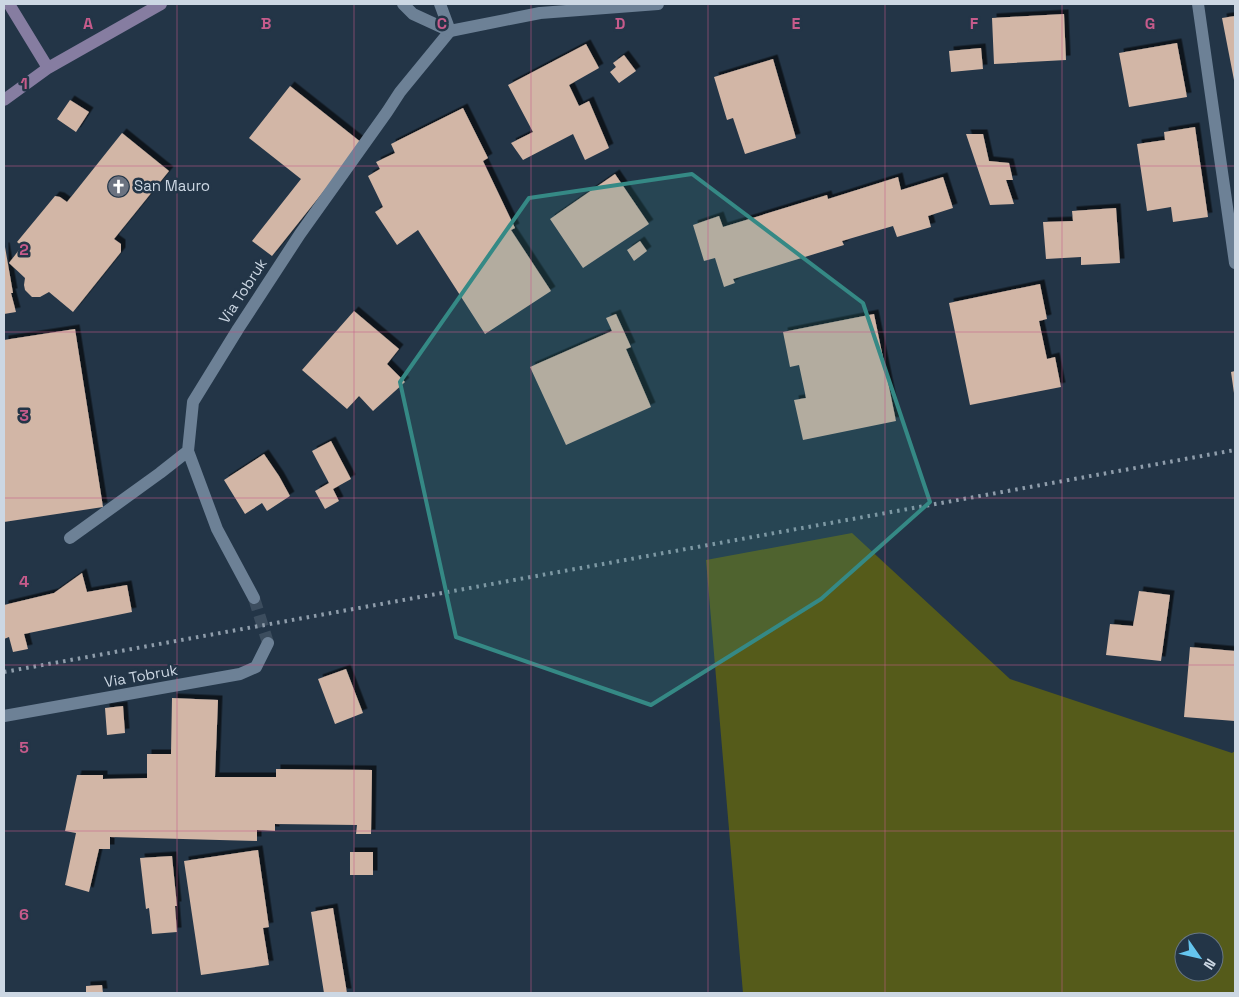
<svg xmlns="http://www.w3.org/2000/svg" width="1239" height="997" font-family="'Space Grotesk',sans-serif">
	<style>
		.green { fill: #555b1a; fill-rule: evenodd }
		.building { fill: #d2b6a6; filter: url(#shadow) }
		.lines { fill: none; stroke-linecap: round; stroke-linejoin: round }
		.minor-tunnel { stroke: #3c4d5e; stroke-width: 12; stroke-dasharray: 12 6; stroke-linecap: butt }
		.minor { stroke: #6d8196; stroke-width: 12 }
		.tertiary { stroke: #6d8196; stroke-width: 12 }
		.secondary { stroke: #867da1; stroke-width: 12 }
		.rail { stroke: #8f9dab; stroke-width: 4; stroke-dasharray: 2.5 5; stroke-linecap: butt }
		.marked { fill: #358985; fill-opacity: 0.2; stroke: #358985; stroke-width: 4; stroke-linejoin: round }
		.grid { fill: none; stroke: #c65b8b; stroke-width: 1; stroke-opacity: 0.55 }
		.labels { text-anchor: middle; stroke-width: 5; stroke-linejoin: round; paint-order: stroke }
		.poi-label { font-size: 15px; fill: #ccd7e3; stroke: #233547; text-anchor: start }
		.street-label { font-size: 15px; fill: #ccd7e3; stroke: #233547 }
		.grid-label { font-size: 16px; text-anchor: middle; font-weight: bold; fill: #c65b8b; stroke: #233547; stroke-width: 5; stroke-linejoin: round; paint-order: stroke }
	</style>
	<defs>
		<filter id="shadow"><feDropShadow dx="4.5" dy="-4.5" stdDeviation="0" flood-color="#0009"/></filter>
	</defs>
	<rect width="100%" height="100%" fill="#233547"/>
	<path class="green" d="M 852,533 L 1010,679 L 1232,753 L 1235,751 L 1235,993 L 743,993 L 706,560 ZM 1184,942 L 1214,942 L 1214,972 L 1184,972 Z"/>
	<path class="building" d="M 1064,14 L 1066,60 L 994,64 L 992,18 Z
		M 1235,16 L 1235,80 L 1234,80 L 1222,18 Z
		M 1177,43 L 1187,97 L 1129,107 L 1119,53 Z
		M 586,44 L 599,68 L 569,85 L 579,106 L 589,101 L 609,148 L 585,160 L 573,134 L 523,160 L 511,143 L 533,132 L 508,85 Z
		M 981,48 L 983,69 L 951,72 L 949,51 Z
		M 624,55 L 636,71 L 619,83 L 610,72 L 616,67 L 613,63 Z
		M 773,59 L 796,138 L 745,154 L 733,118 L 727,120 L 714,77 Z
		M 290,86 L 362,143 L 272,256 L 252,241 L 301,179 L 249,138 Z
		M 70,100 L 89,112 L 76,132 L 57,119 Z
		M 463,108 L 488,158 L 483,161 L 515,228 L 511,230 L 551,291 L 485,334 L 418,230 L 397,245 L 375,212 L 383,207 L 368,176 L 380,169 L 376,162 L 395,153 L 391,144 Z
		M 1195,127 L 1208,217 L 1173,222 L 1171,207 L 1147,211 L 1137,144 L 1165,140 L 1164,132 Z
		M 122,133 L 169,171 L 114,239 L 121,244 L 121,252 L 73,312 L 49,292 L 40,297 L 32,297 L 25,290 L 24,285 L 25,278 L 9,263 L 22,246 L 17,242 L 55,196 L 60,197 L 67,202 Z
		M 966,134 L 983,134 L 989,161 L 1009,163 L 1013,180 L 1006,180 L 1014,204 L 990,205 Z
		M 615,174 L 649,224 L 583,268 L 550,219 Z
		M 898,177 L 901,190 L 943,177 L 953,208 L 928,216 L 931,227 L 897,237 L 893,226 L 842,241 L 844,245 L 733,279 L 735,283 L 724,287 L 715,258 L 704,261 L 693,225 L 719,216 L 723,227 L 827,195 L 828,199 Z
		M 1116,208 L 1120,263 L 1081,265 L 1081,257 L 1046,259 L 1043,222 L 1073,221 L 1072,211 Z
		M 640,241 L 647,251 L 634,261 L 627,250 Z
		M 4,247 L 5,247 L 13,293 L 11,293 L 16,312 L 4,314 Z
		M 1040,284 L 1047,319 L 1039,321 L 1047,359 L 1055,357 L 1061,387 L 970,405 L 949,303 Z
		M 354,311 L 399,349 L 387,364 L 405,382 L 373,411 L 359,396 L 347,409 L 302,370 Z
		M 616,314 L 631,347 L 626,349 L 651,407 L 566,445 L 530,367 L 612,331 L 606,318 Z
		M 874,314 L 896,421 L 803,440 L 794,400 L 806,398 L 799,365 L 790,367 L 783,332 Z
		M 75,329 L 103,507 L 4,522 L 4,340 Z
		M 1235,371 L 1235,393 L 1234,393 L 1231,372 Z
		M 331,441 L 351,479 L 333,489 L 339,501 L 325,509 L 315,491 L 329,483 L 312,451 Z
		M 264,454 L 279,476 L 290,496 L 267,511 L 262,503 L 245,514 L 224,480 Z
		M 82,573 L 87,592 L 127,585 L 132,612 L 24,634 L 28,649 L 13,652 L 9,637 L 4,639 L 4,605 L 54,593 Z
		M 1139,591 L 1170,595 L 1161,661 L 1106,655 L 1110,624 L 1133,626 Z
		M 1190,647 L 1235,651 L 1235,721 L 1184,717 Z
		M 346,669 L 363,713 L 335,724 L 318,679 Z
		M 172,698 L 218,700 L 215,777 L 276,777 L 276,769 L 372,770 L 371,834 L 356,834 L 357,825 L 275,824 L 275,831 L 257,830 L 257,841 L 110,837 L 110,849 L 99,849 L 89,892 L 65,885 L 76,833 L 65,831 L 77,775 L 103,775 L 103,779 L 147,778 L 147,754 L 171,754 Z
		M 123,706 L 125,733 L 107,735 L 105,708 Z
		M 258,850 L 269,927 L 263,928 L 269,965 L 201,975 L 184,861 Z
		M 350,852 L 373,852 L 373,875 L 350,875 Z
		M 172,856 L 177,906 L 175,906 L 177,932 L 152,934 L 149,908 L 146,909 L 140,858 Z
		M 333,908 L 347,993 L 324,993 L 311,912 Z
		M 102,985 L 103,993 L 86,993 L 86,986 Z"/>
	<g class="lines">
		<path class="minor-tunnel" d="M 254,598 L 268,643"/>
		<path class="minor" d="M 1198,4 L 1235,263
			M 70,538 L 160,473 L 188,451
			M 254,598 L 217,529 L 188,451 L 193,402 L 238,329 L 300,234 L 387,112 L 400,92 L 450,31
			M 4,716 L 240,674 L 256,667 L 268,643"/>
		<path class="tertiary" d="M 403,4 L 413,14 L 450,31
			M 440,4 L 450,31
			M 450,31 L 540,13 L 658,4"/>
		<path class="secondary" d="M 9,4 L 48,68
			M 4,100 L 48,68 L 161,4"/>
		<path class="rail" d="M 4,672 L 1235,450"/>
	</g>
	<path class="marked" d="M 692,174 L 863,303 L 930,502 L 821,599 L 651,705 L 456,637 L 400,382 L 529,198 Z"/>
	<path class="grid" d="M 177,4 L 177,993M 354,4 L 354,993M 531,4 L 531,993M 708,4 L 708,993M 885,4 L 885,993M 1062,4 L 1062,993M 4,166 L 1235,166M 4,332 L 1235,332M 4,498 L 1235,498M 4,665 L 1235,665M 4,831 L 1235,831"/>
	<defs>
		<symbol id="church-disc" viewBox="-11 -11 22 22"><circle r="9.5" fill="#6b7280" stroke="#233547"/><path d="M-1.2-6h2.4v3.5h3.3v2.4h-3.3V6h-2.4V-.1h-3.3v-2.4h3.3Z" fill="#fff"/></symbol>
	</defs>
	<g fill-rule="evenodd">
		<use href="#church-disc" x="106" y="174" width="25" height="25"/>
	</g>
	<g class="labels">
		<g class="poi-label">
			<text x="134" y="191">San Mauro</text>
		</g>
		<g class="street-label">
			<text transform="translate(243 291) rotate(-57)" y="5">Via Tobruk</text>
			<text transform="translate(141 676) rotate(-10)" y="5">Via Tobruk</text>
		</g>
	</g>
	<g class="grid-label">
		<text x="88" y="29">A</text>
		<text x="266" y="29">B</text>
		<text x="442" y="29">C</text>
		<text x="620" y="29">D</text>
		<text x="796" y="29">E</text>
		<text x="974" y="29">F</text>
		<text x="1150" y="29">G</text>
		<text x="24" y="89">1</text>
		<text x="24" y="255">2</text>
		<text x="24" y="421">3</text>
		<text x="24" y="587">4</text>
		<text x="24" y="753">5</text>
		<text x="24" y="920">6</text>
	</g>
	<rect width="1239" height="997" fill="none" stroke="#ccd7e3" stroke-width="10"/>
	<g transform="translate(1199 957) rotate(124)"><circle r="24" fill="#233547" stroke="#677685"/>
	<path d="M0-4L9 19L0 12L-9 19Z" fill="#65c5ee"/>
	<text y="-8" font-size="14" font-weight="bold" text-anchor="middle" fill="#ccd7e3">N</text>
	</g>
</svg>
